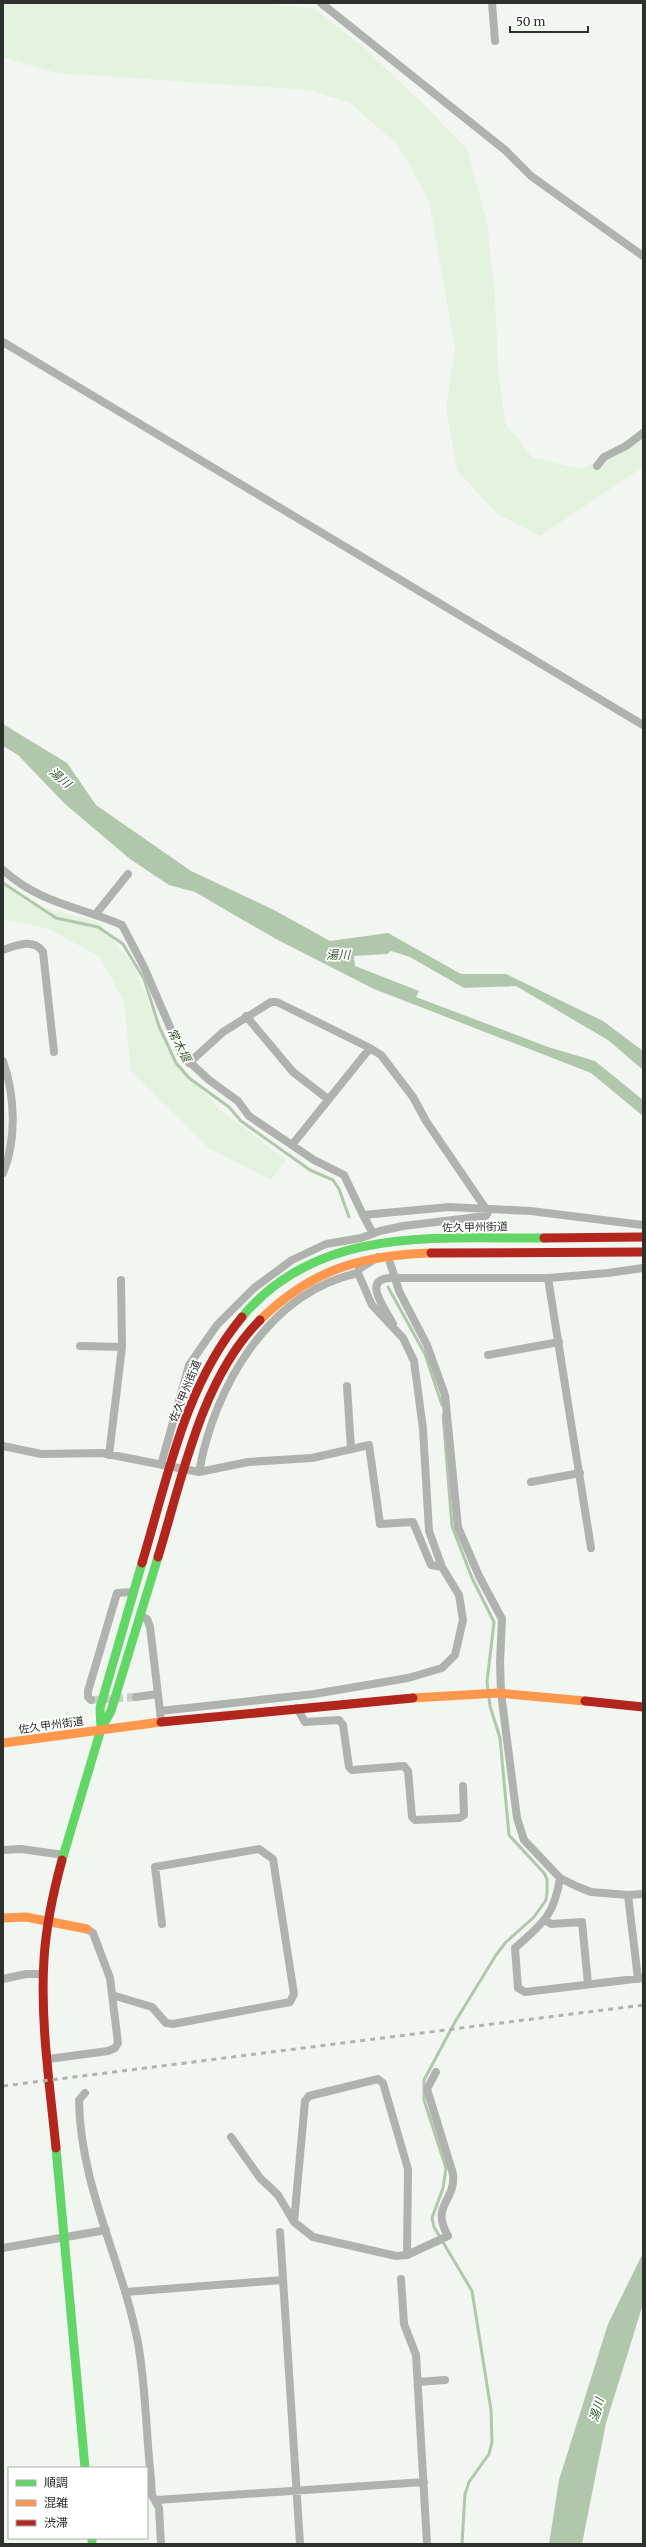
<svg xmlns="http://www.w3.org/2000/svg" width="646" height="2547" font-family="Merriweather,'Noto Sans JP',serif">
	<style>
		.built { fill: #e3eee1 }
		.green { fill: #e3f3df }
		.water { fill: #b1c7ac }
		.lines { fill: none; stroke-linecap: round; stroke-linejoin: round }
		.stream { stroke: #b1c7ac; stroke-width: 3 }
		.street-tunnel { stroke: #cacec9; stroke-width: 8; stroke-dasharray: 8 4; stroke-linecap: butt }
		.street { stroke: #b0b2b0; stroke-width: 8 }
		.fast { stroke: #63d668; stroke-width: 9 }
		.slow { stroke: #ff974d; stroke-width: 9 }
		.jam { stroke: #b3261e; stroke-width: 9 }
		.rail { stroke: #b0b4b0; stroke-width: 3; stroke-dasharray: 5 5; stroke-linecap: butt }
		.labels { text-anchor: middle; stroke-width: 3.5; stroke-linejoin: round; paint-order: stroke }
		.street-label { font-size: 11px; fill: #2d302c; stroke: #fff }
		.water-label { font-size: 12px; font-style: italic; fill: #325b2a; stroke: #fff }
	</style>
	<rect width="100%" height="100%" fill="#f1f6f0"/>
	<path class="built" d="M 3,1080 L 9,1144 L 3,1163 Z"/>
	<path class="green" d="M 3,3 L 254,3 L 313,8 L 361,45 L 424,105 L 467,149 L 487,223 L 495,295 L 498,369 L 505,423 L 532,457 L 574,468 L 586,467 L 624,442 L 643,434 L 643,467 L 540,536 L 496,513 L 457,470 L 446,407 L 455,349 L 429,200 L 397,144 L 349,102 L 308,90 L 57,73 L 3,57 Z
		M 3,885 L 32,905 L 98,922 L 133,965 L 169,1052 L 219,1109 L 286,1160 L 271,1180 L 209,1148 L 131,1071 L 124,1002 L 100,957 L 49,929 L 3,919 Z"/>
	<path class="water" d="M 3,724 L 67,763 L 96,805 L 191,871 L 274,910 L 330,941 L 388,933 L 461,974 L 506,974 L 603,1021 L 643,1051 L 643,1070 L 608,1040 L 516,986 L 464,988 L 410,957 L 391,951 L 387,954 L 354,956 L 355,966 L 419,991 L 416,997 L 548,1047 L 595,1061 L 643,1100 L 643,1116 L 591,1073 L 374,989 L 276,939 L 195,892 L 169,885 L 130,859 L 65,804 L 18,755 L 3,746 Z
		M 643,2253 L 643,2304 L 606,2423 L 582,2544 L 549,2544 L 559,2480 L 608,2324 Z"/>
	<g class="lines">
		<path class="stream" d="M 3,883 L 56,918 L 98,927 L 123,944 L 144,979 L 159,1026 L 176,1063 L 189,1078 L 229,1107 L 241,1121 L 310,1170 L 333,1180 L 339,1189 L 349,1217
			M 388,1287 L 425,1354 L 442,1405
			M 443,1415 L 452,1526 L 472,1578 L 494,1622 L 487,1682 L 490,1706 L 500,1738 L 509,1835 L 544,1873 L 547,1879 L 547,1893 L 546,1900 L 534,1917 L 506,1942 L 496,1955 L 455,2022 L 424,2080 L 424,2100 L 446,2168 L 443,2188 L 432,2218 L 434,2227 L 472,2291 L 491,2410 L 492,2442 L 489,2454 L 469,2482 L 465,2494 L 462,2544"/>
		<path class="street-tunnel" d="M 91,1700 L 136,1697"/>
		<path class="street" d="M 321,3 L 505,150 L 531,176 L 643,256
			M 492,3 L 495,41
			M 3,342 L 643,725
			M 597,466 L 604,457 L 626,446 L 643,433
			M 3,870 C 41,904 78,906 122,925 L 144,967 L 182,1055 L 209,1080 L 238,1101 L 249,1116 L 314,1160 L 344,1175 L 363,1215 L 449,1207 L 531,1211 L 643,1225
			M 95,915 L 128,874
			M 3,950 C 17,945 34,938 43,952 L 54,1052
			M 246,1016 L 293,1072 L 328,1099
			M 3,1061 C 15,1095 17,1140 3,1173
			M 292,1145 L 370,1048
			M 363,1215 L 371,1230
			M 378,1257 L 359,1269 L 358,1273 L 372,1305 L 403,1338 L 414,1361 L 423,1429 L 429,1531 L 442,1567
			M 390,1263 L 395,1278 L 548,1278
			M 393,1324 C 386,1309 358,1276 395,1278 L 399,1291 L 427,1345 L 445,1395 L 458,1527 L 479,1576 L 502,1619 L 500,1662 L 501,1693 L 517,1818 L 524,1840 L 560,1878 L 576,1886 L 591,1892 L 628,1895 L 643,1894
			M 80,1346 L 122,1347
			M 488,1355 L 559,1342
			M 347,1386 L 351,1449
			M 3,1446 L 41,1454 L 102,1453 L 199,1472 L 248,1462 L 312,1458 L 369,1445 L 380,1524 L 413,1522 L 431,1565 L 442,1567 L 459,1595 L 463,1620 L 455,1655 L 442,1668 L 408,1678 L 314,1694 L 160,1711 L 161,1722
			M 109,1455 L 122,1347 L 121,1280
			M 161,1465 L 189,1365 L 217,1325 L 254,1288 L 292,1260 L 326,1244 L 361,1238 L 380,1231 L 403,1226 L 486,1216 L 488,1212 L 426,1121 L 413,1097 L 381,1055 L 370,1048 L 277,1002 L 271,1002 L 223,1032 L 189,1063
			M 199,1472 C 214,1387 269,1292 358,1273
			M 531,1482 L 580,1473
			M 591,1548 L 548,1278 L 608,1273 L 643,1268
			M 140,1616 L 147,1619 L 150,1627 L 160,1711
			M 136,1697 L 158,1694
			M 91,1700 L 88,1697 L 88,1691 L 117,1593 L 134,1592
			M 297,1708 L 305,1722 L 339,1720 L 343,1725 L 349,1767 L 352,1770 L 404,1766 L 408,1771 L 412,1817 L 415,1820 L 459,1818 L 464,1815 L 463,1786
			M 3,1850 L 21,1849 L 64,1855
			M 560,1878 C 554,1916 543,1923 515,1948 L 518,1988 L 525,1992 L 643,1978
			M 628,1895 L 638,1979
			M 545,1920 L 551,1924 L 582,1922 L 588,1984
			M 3,1979 L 26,1974 L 43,1974
			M 112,1995 L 152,2007 L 166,2023 L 173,2024 L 290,2002 L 294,1994 L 273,1859 L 259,1849 L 155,1867 L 162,1924
			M 48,2059 L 108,2051 L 115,2048 L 118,2043 L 110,1978 L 93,1933 L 87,1929
			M 378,2079 L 383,2083 L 408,2169 L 407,2255 L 396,2256 L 313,2237 L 294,2222 L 305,2101 L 309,2096 Z
			M 85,2093 L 79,2100 C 80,2186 122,2260 138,2343 C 146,2388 146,2434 151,2479 L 152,2495 L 159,2508 L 161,2544
			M 231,2137 L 260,2178 L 278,2195 L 294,2222
			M 280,2232 L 300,2544
			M 3,2248 L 106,2230
			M 407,2255 L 448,2236 C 430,2204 456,2202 453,2174 L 427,2089 L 436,2072
			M 401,2279 L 404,2324 L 416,2355 L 427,2544
			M 125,2292 L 283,2280
			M 418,2382 L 445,2380
			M 156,2500 L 424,2482"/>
		<path class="fast" d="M 242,1317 C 318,1225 437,1239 544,1238
			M 101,1729 L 100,1708 L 142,1563
			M 62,1860 L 101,1729 L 111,1711 L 158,1557
			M 56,2148 L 85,2468
			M 92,2538 L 92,2544"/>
		<path class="slow" d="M 260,1320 C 311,1270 361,1255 431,1253
			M 413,1698 L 498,1693 L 585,1701
			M 3,1743 L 161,1722
			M 3,1918 L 26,1917 L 87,1929"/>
		<path class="jam" d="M 544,1238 L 643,1237
			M 431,1253 L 643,1252
			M 158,1557 C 182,1479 201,1379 260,1320
			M 142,1563 C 168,1477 184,1387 242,1317
			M 585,1701 L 643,1707
			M 161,1722 L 413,1698
			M 56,2148 C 50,2086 40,2022 44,1959 C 46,1926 53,1893 62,1860"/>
		<path class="rail" d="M 3,2086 L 643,2005"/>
	</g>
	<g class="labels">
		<g class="street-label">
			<text transform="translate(475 1227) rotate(-1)" y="4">佐久甲州街道</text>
			<text transform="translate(185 1391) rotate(-68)" y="4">佐久甲州街道</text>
			<text transform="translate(51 1725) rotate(-8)" y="4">佐久甲州街道</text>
		</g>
		<g class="water-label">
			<text transform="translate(60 778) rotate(40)" y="4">湯川</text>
			<text x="338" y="959">湯川</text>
			<text transform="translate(179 1045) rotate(63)" y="4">常木堰</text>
			<text transform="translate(597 2410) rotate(-74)" y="4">湯川</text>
		</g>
	</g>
	<rect width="646" height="2547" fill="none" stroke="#2d302c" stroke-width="8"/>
	<rect x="8" y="2467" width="140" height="72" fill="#ffffff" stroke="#abacab"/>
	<rect x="16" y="2480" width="20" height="6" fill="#63d668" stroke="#abacab"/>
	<text x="44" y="2487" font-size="12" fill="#2d302c">順調</text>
	<rect x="16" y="2500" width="20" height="6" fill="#ff974d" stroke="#abacab"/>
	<text x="44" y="2507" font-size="12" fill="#2d302c">混雑</text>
	<rect x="16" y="2520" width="20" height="6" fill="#b3261e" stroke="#abacab"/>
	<text x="44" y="2527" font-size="12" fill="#2d302c">渋滞</text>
	<path d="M510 26v6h78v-6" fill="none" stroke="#2d302c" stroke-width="2"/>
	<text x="516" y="26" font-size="12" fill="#2d302c" stroke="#ffffff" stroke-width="3" paint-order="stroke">50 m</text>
</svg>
